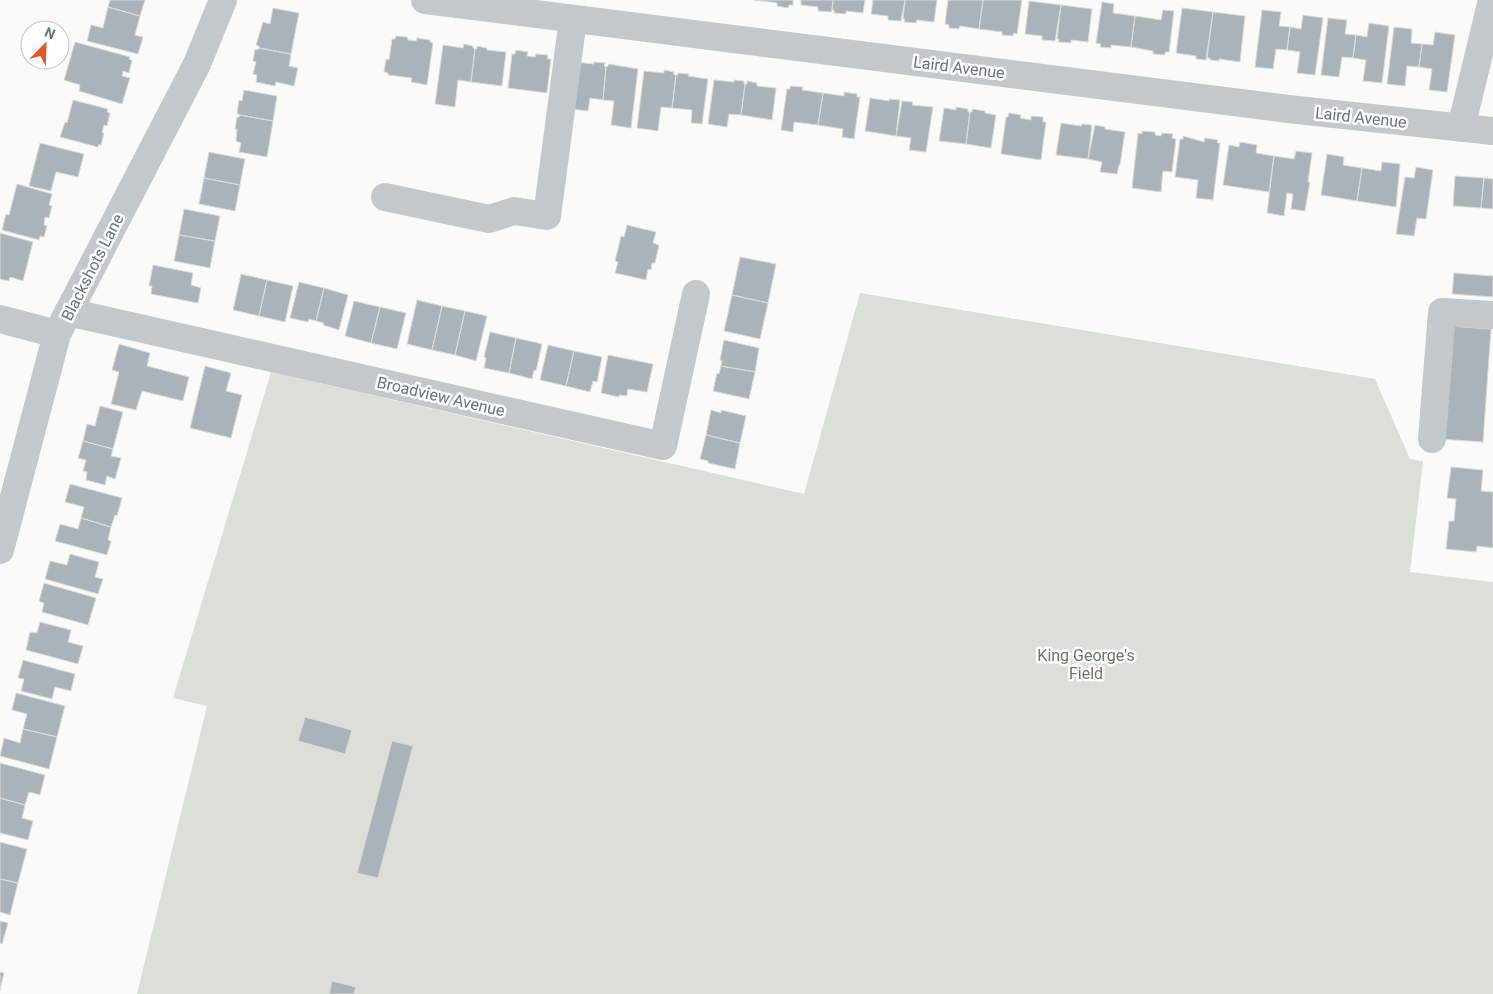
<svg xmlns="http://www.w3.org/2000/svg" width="1493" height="994" font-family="Roboto,sans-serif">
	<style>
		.green { fill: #dadfd7 }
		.building { fill: #aab3b9; stroke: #dcdcda }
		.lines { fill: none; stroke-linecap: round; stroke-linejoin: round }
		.minor { stroke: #c3c8cc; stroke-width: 28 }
		.labels { text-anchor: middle; stroke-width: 5; stroke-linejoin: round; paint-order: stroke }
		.street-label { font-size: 16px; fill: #657683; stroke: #fff }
		.park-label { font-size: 16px; fill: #687a64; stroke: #fff }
	</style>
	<rect width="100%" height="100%" fill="#fafaf8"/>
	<path class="green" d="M 860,293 L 1375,379 L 1410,459 L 1423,461 L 1410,572 L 1493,582 L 1493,994 L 137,994 L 207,706 L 173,698 L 271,372 L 804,494 Z"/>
	<path class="building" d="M 110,0 L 145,0 L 140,16 L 108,7 Z
		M 754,0 L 793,0 L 793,5 L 789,5 L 788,8 L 777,6 L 777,3 Z
		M 801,0 L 833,0 L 832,10 L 831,12 L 818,11 L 818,7 L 801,5 Z
		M 833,0 L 865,0 L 863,13 L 846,11 L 846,14 L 834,13 L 834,10 L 832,10 Z
		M 873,0 L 905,0 L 901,21 L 888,20 L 888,16 L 871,14 Z
		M 905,0 L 937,0 L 934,22 L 917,20 L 916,23 L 904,22 L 905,19 L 903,19 Z
		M 948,0 L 983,0 L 979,29 L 960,26 L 959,29 L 949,28 L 949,25 L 945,24 Z
		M 983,0 L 1022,0 L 1017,34 L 1014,33 L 1013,36 L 1002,35 L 1002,32 L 979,29 Z
		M 1029,1 L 1061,5 L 1055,41 L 1042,40 L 1042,36 L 1025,34 Z
		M 1102,2 L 1114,4 L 1113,13 L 1135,16 L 1131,47 L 1111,45 L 1111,48 L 1100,47 L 1101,44 L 1096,43 Z
		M 1061,5 L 1092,9 L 1088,42 L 1071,40 L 1071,43 L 1058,42 L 1059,39 L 1057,39 Z
		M 108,7 L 140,16 L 135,35 L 143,37 L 138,54 L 87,41 L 91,25 L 103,28 Z
		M 273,8 L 299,13 L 291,54 L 259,48 L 259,46 L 256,45 L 263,22 L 270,24 Z
		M 1182,8 L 1213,12 L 1206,60 L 1196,59 L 1196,56 L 1176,53 Z
		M 1163,10 L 1174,11 L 1169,52 L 1165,52 L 1165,55 L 1153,54 L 1153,51 L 1131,47 L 1135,16 L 1161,20 Z
		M 1262,10 L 1281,12 L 1279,26 L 1290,27 L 1287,50 L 1276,49 L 1273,69 L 1255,67 Z
		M 1213,12 L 1245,16 L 1240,62 L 1219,59 L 1219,61 L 1210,60 L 1210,58 L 1207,58 Z
		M 1303,15 L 1323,18 L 1315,75 L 1297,73 L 1300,52 L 1287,50 L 1290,27 L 1301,29 Z
		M 1328,18 L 1347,20 L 1345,34 L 1356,35 L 1353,58 L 1342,57 L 1339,77 L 1321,75 Z
		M 1369,23 L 1389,26 L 1382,83 L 1363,81 L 1366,60 L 1353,58 L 1356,35 L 1367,37 Z
		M 1394,27 L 1412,29 L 1411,43 L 1422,44 L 1419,67 L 1407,66 L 1405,86 L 1387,84 Z
		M 1435,32 L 1455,35 L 1447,92 L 1429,90 L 1432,69 L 1419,67 L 1422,44 L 1433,45 Z
		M 396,36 L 407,37 L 408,40 L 416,41 L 417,38 L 430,40 L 430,42 L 433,43 L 427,85 L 411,82 L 412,78 L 388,75 L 388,73 L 384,72 L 386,59 L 389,60 L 392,39 L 395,39 Z
		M 75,42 L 130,57 L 129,59 L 132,60 L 129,73 L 123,71 L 122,76 L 130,78 L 122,104 L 79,91 L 80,85 L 64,80 Z
		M 464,44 L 473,46 L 473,48 L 475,49 L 471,82 L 458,80 L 455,107 L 435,104 L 443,45 L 463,48 Z
		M 477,46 L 487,48 L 487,50 L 506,52 L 502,86 L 471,82 L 475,49 L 477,49 Z
		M 259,48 L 291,54 L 289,66 L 298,68 L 294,86 L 276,82 L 275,86 L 256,82 L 257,75 L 253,74 L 256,62 L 253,61 L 255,49 L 258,50 Z
		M 516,50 L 528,52 L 527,56 L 535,57 L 536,54 L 548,55 L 547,59 L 551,59 L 547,93 L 508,88 L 512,54 L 515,54 Z
		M 575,62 L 594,64 L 594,62 L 605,63 L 604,66 L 606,67 L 603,100 L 590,98 L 588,111 L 570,109 Z
		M 609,64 L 638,69 L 631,128 L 611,125 L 614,101 L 603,100 L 606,67 L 608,66 Z
		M 664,70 L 674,72 L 674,75 L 676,75 L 672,108 L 661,107 L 658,131 L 637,128 L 644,71 L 664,73 Z
		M 678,73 L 689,74 L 688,76 L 708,79 L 702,124 L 691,123 L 692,110 L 672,108 L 676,75 L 678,75 Z
		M 714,80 L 734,82 L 734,80 L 744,81 L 744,84 L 745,84 L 741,115 L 729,114 L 727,127 L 708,124 Z
		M 747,81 L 757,83 L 757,86 L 776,88 L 772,120 L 741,115 L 745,84 L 747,84 Z
		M 790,86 L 803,87 L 802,90 L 823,93 L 818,125 L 794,122 L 793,132 L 781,130 L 787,89 L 790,89 Z
		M 244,90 L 277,96 L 273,121 L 240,115 L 237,113 L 239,100 L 242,101 Z
		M 844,92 L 857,94 L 857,97 L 860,97 L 854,139 L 842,137 L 843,129 L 818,125 L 823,93 L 844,96 Z
		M 870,98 L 889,101 L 889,99 L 900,100 L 896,136 L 865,131 Z
		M 73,100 L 108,109 L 107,112 L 110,113 L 107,126 L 104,125 L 102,133 L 104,133 L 101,145 L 99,144 L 98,147 L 60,137 L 65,122 L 67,123 Z
		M 902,101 L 913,102 L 912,105 L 933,107 L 926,152 L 909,150 L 911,138 L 896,136 Z
		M 956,107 L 968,109 L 968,112 L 970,112 L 966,144 L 939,141 L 944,108 L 956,110 Z
		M 972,109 L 985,111 L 985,113 L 996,115 L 991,148 L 966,144 L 970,112 L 972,112 Z
		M 1009,113 L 1021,115 L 1020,118 L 1031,120 L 1031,116 L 1043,117 L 1043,122 L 1046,122 L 1041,160 L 1001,154 L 1006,117 L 1008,117 Z
		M 240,115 L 273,121 L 267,157 L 239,152 L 241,143 L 236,141 L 237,129 L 235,129 L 237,117 L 239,117 Z
		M 1061,123 L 1081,126 L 1082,124 L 1092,125 L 1088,159 L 1056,155 Z
		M 1095,125 L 1105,127 L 1105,129 L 1125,132 L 1120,165 L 1119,165 L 1117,174 L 1100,172 L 1102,162 L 1088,159 Z
		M 1142,131 L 1155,132 L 1155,135 L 1161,136 L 1162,133 L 1173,134 L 1172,138 L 1176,139 L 1172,172 L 1163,171 L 1161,192 L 1132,188 L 1138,133 L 1142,134 Z
		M 1183,136 L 1204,142 L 1205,138 L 1218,140 L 1217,143 L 1220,143 L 1213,200 L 1196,198 L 1198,180 L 1175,177 L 1180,139 L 1183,139 Z
		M 1240,142 L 1257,145 L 1256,153 L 1274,156 L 1269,192 L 1223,185 L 1229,145 L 1239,147 Z
		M 40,143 L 84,154 L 78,177 L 56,172 L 51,191 L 29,186 Z
		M 1296,151 L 1312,153 L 1308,182 L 1310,182 L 1305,211 L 1291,209 L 1293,194 L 1287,193 L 1284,216 L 1267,213 L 1274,156 L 1294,159 Z
		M 209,152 L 245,159 L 240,185 L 204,178 Z
		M 1327,154 L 1344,157 L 1343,165 L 1362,168 L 1357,201 L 1321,195 Z
		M 1382,162 L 1400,164 L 1396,207 L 1357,201 L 1362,168 L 1381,171 Z
		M 1416,167 L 1433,170 L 1426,219 L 1417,218 L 1414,236 L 1396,234 L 1405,177 L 1414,178 Z
		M 1455,176 L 1484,178 L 1481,208 L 1453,206 Z
		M 204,178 L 240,185 L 235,211 L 199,204 Z
		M 1484,178 L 1493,179 L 1493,209 L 1481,208 Z
		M 17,184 L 52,194 L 49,205 L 52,206 L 49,218 L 45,217 L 44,225 L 47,226 L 44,237 L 40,236 L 39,240 L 2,230 L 6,214 L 9,215 Z
		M 184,209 L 220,216 L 215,241 L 179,235 Z
		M 627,225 L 656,232 L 653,243 L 659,245 L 655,263 L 652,263 L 651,270 L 648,269 L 646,280 L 615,273 L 618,262 L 615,261 L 621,236 L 624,237 Z
		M 0,233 L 33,242 L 23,281 L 10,277 L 9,281 L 0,279 Z
		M 179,235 L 215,241 L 210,268 L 174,261 Z
		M 740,257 L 776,264 L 768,303 L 732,295 Z
		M 153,265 L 193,273 L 191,285 L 201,288 L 198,303 L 151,294 L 152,286 L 149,286 Z
		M 1454,273 L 1493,276 L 1493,297 L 1452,294 Z
		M 241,274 L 267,280 L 259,316 L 233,310 Z
		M 267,280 L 293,286 L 285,322 L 259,316 Z
		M 299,282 L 324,288 L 316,321 L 309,319 L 308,322 L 290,318 Z
		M 324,288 L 348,295 L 339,330 L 323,325 L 324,323 L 316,321 Z
		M 732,295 L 768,303 L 760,339 L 724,331 Z
		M 417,300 L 442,306 L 432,350 L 407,344 Z
		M 354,301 L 380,307 L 371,343 L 345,336 Z
		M 442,306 L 465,311 L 455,355 L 432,350 Z
		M 380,307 L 406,313 L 397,349 L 371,343 Z
		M 465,311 L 487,316 L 476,361 L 455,355 Z
		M 1448,326 L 1491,329 L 1483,442 L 1440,439 Z
		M 490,332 L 516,338 L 509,373 L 484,368 L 486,358 L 484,357 Z
		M 516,338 L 542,344 L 536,371 L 534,370 L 532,379 L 509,373 Z
		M 724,340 L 759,348 L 755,372 L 721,366 L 722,361 L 720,360 Z
		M 119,344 L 150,353 L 147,366 L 189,377 L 183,401 L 142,391 L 136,410 L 111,404 L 119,372 L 112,370 Z
		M 548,345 L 574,351 L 566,386 L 540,380 Z
		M 574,351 L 602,357 L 597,382 L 593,381 L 590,392 L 566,386 Z
		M 608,355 L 653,364 L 647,392 L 628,389 L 627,396 L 619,395 L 619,397 L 601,393 Z
		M 205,366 L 231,373 L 226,391 L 242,395 L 231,438 L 190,428 Z
		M 721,366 L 755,372 L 749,399 L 713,391 L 717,373 L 719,374 Z
		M 100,406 L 123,412 L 113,449 L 83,441 L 87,424 L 95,426 Z
		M 711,410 L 721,413 L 721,410 L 746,416 L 740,443 L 706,435 Z
		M 706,435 L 740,443 L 735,469 L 708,463 L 708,461 L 700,459 Z
		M 83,441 L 113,449 L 111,456 L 121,458 L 115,479 L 107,476 L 105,485 L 86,480 L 87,472 L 83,471 L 86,460 L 78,458 Z
		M 1451,467 L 1483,470 L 1481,491 L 1493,492 L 1493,548 L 1477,546 L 1476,552 L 1446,549 L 1449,521 L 1454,521 L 1456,499 L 1447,498 Z
		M 70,484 L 122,498 L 117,516 L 115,515 L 111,527 L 81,518 L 84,507 L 65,502 Z
		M 81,518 L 111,527 L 108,540 L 111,541 L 107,555 L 55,541 L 60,524 L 78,529 Z
		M 70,554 L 99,562 L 95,577 L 103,579 L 98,594 L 45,579 L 50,561 L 67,565 Z
		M 44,583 L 96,598 L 88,625 L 42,612 L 44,603 L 39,601 Z
		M 40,622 L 71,630 L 68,642 L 83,646 L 78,664 L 26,650 L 30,632 L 37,633 Z
		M 23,660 L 75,674 L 71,691 L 55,687 L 52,699 L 21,691 L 24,679 L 18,678 Z
		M 16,693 L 65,706 L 57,737 L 23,729 L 27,714 L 12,710 Z
		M 305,717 L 352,730 L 345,754 L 298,741 Z
		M 23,729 L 57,737 L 49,769 L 0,756 L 4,738 L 20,743 Z
		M 392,741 L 413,746 L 378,878 L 357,873 Z
		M 0,763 L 45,775 L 40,795 L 29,792 L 25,805 L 0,798 Z
		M 0,798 L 25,805 L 22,818 L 33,821 L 28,840 L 0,833 Z
		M 0,842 L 27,849 L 18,883 L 0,879 Z
		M 0,879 L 18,883 L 10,915 L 0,912 Z
		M 0,921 L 8,923 L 2,944 L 0,943 Z
		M 0,972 L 4,973 L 0,990 Z
		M 332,981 L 356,987 L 354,994 L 329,994 Z"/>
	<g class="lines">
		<path class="minor" d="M 425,0 L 1288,109 L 1493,131
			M 1461,128 L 1492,0
			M 385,197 L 489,219 L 514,211 L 547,216 L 573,19
			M 68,312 L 663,446 L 696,294
			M 0,319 L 57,334
			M 1432,439 L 1442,312 L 1493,315
			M 0,550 L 57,334 L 197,64 L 223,0"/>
	</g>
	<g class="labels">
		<g class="street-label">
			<text transform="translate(959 67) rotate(7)" y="6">Laird Avenue</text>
			<text transform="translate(1361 117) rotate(6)" y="6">Laird Avenue</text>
			<text transform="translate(92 267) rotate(-63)" y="6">Blackshots Lane</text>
			<text transform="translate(441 396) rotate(13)" y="6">Broadview Avenue</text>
		</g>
		<g class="park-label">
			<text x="1086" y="661">King George's<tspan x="1086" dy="18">Field</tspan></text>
		</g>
	</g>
	<g transform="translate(45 45) rotate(23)"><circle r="24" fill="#ffffff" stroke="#c1c8cd"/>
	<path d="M0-4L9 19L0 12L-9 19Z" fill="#e4572e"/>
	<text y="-8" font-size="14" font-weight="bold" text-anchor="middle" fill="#657683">N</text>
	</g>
</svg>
